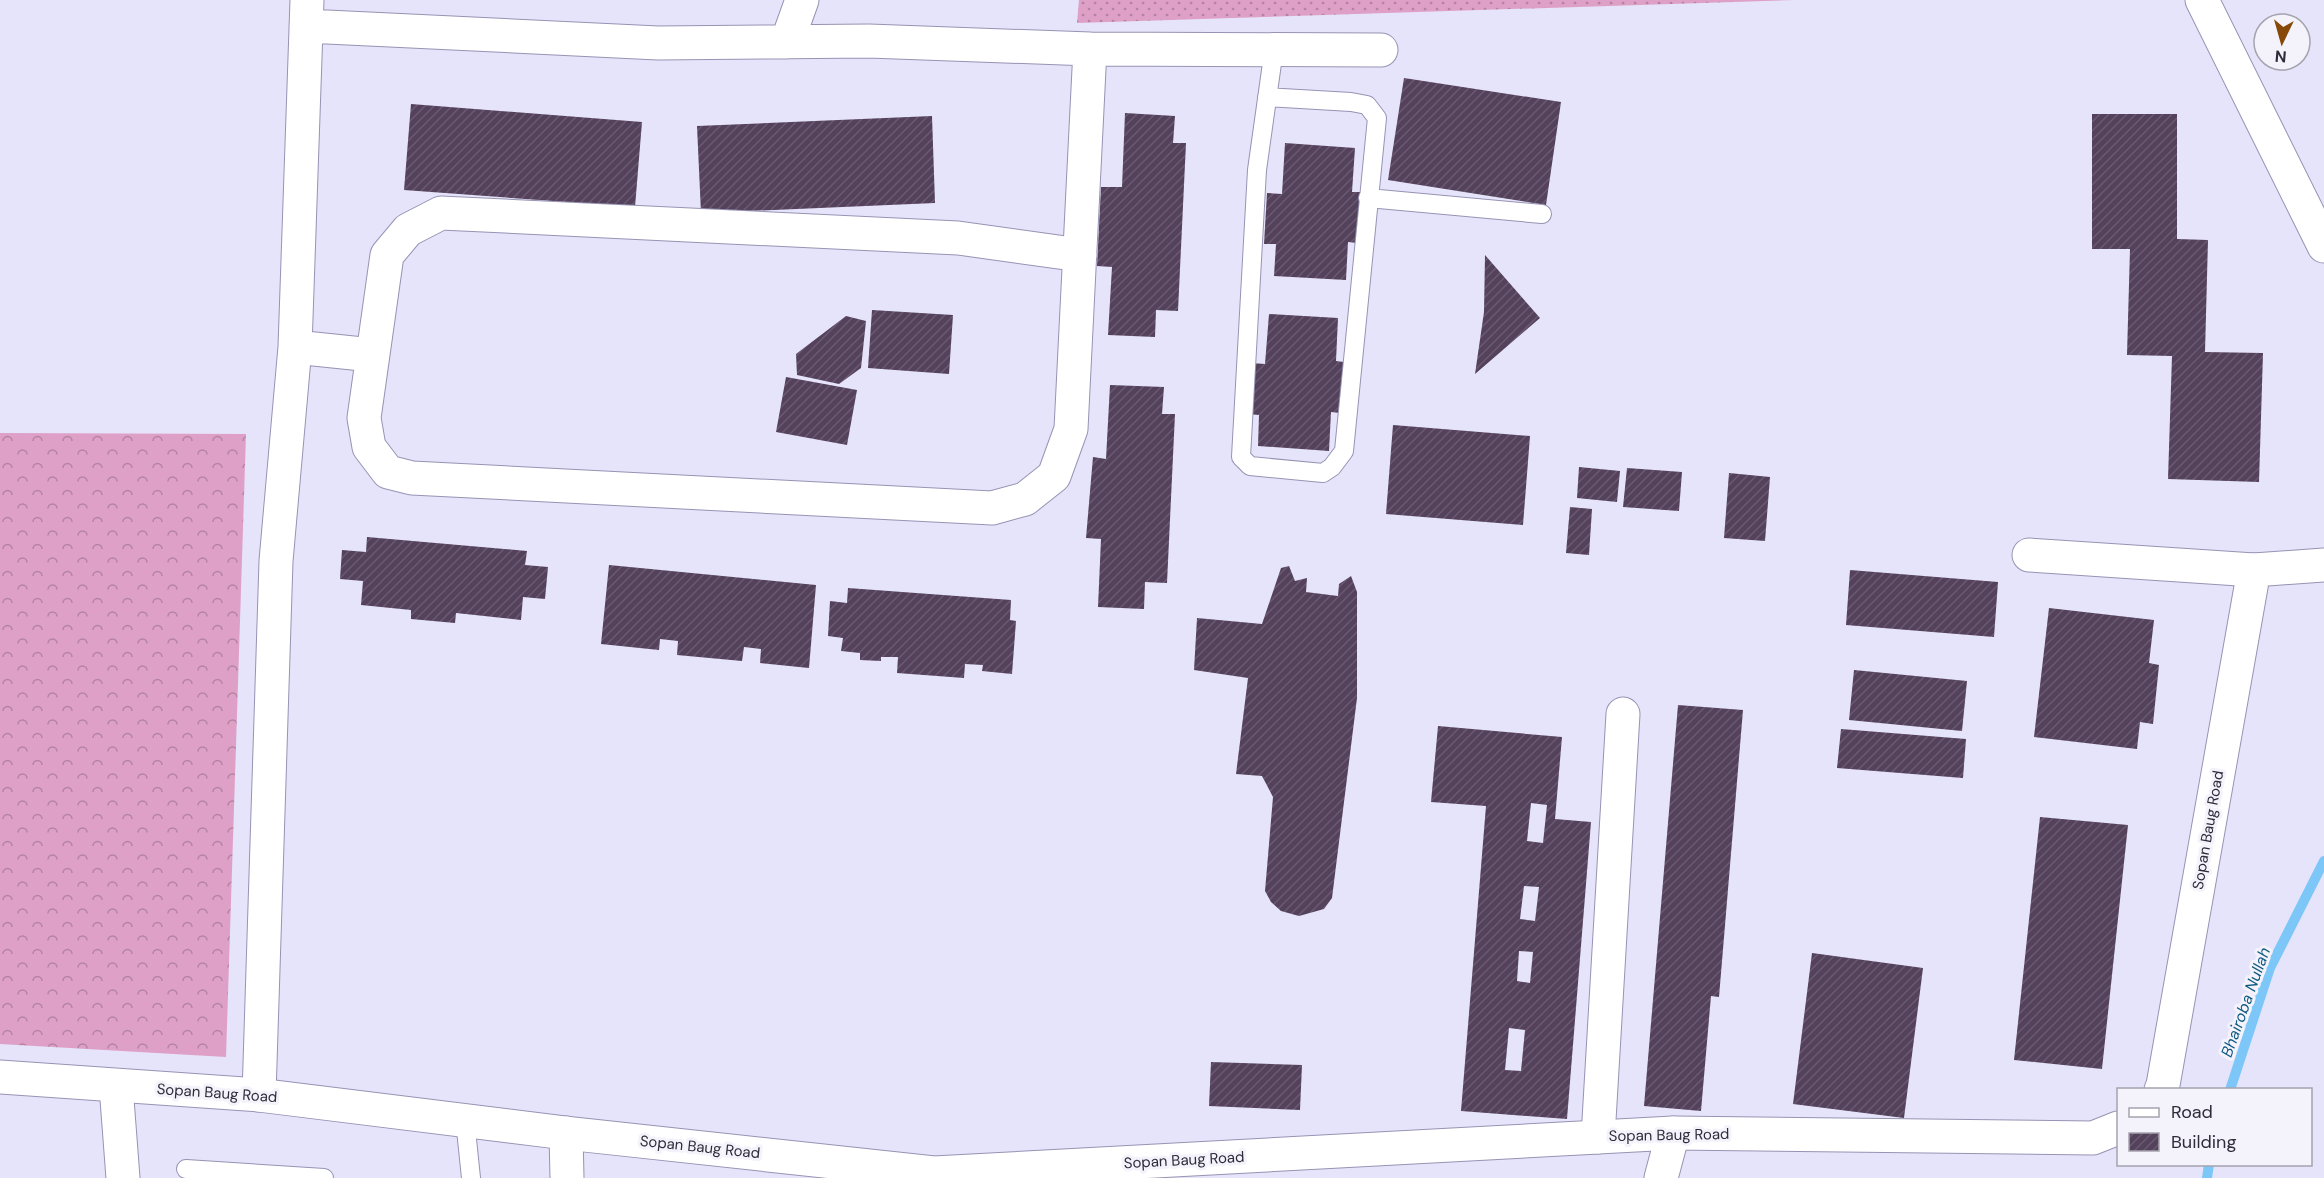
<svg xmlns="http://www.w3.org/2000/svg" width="2324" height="1178" font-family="'DM Sans',sans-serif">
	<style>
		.forest { fill: url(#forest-crowns) }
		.garden { fill: url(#garden-dots) }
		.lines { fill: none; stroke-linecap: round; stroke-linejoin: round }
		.stream { stroke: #7dc7f8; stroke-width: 10 }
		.building { fill: url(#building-hatch); fill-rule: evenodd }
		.lane-casing { stroke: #9693b4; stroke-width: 20 }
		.street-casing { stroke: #9693b4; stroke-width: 35 }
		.secondary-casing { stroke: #9693b4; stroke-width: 35 }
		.lane { stroke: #fff; stroke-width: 18 }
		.street { stroke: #fff; stroke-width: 33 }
		.secondary { stroke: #fff; stroke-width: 33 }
		.labels { text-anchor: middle; stroke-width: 6; stroke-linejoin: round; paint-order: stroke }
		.street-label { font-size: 15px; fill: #2e2c3a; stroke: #f4f3fb }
		.water-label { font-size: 16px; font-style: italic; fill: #0d5a81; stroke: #f4f3fb }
	</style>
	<defs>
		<pattern id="forest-crowns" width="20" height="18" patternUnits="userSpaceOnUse" patternTransform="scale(1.5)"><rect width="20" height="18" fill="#dea0c6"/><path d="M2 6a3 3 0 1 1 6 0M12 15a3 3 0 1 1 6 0" fill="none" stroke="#b483a2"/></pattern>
		<pattern id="garden-dots" width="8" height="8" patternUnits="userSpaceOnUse" patternTransform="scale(1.5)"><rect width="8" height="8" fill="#dea0c6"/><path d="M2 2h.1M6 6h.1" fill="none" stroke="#b483a2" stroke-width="1.8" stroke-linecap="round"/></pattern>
		<pattern id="building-hatch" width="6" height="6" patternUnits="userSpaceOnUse" patternTransform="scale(1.5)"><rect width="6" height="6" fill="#54415b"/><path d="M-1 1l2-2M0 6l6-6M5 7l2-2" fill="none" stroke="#6a5a70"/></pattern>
	</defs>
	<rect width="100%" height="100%" fill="#e6e4fa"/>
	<path class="forest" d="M 0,433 L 246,434 L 226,1057 L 0,1044 Z"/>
	<path class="garden" d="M 1079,0 L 1795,0 L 1077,23 Z"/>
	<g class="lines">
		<path class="stream" d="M 2230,1090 L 2270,968 L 2324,861
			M 2207,1178 L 2209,1164"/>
	</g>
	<path class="building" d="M 1404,78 L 1561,102 L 1546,205 L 1388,180 Z
		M 411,104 L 642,122 L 635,207 L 404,190 Z
		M 1125,113 L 1175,116 L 1173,143 L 1186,143 L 1178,311 L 1156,310 L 1155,337 L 1108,335 L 1112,267 L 1097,266 L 1101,187 L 1122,187 Z
		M 2092,114 L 2177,114 L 2177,239 L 2208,240 L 2205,352 L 2263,353 L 2259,482 L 2168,479 L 2172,356 L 2127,355 L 2130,249 L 2092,249 Z
		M 932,116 L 935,203 L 701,213 L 697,126 Z
		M 1285,143 L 1355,148 L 1352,192 L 1360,192 L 1357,243 L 1348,242 L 1346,280 L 1274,276 L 1276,244 L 1264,244 L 1267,193 L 1282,194 Z
		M 1485,255 L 1540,318 L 1475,374 L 1484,312 Z
		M 872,310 L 953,315 L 949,374 L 868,368 Z
		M 1269,314 L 1338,318 L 1336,361 L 1344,362 L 1340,413 L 1331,412 L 1329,451 L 1258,446 L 1259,415 L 1248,414 L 1251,363 L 1265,364 Z
		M 846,316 L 866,321 L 861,368 L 839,384 L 797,375 L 796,354 Z
		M 786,377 L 857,390 L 847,445 L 776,432 Z
		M 1110,385 L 1164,387 L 1162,414 L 1175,414 L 1167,583 L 1145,582 L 1144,609 L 1098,607 L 1101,539 L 1086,538 L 1093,457 L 1106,459 Z
		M 1393,425 L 1530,436 L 1523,525 L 1386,514 Z
		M 1579,467 L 1620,471 L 1617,502 L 1577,498 Z
		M 1627,468 L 1682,472 L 1679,511 L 1623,507 Z
		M 1729,473 L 1770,477 L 1765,541 L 1724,538 Z
		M 1570,507 L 1592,509 L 1589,555 L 1566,553 Z
		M 367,537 L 527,551 L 525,565 L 548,567 L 545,599 L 523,597 L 521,620 L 456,613 L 455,623 L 411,619 L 411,610 L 361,605 L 363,581 L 340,579 L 342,550 L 366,552 Z
		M 609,565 L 816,585 L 809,668 L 760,663 L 761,649 L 744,647 L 742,661 L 677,655 L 678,641 L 660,639 L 659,650 L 601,644 Z
		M 1289,566 L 1295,581 L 1307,578 L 1306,592 L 1338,596 L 1339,584 L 1351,576 L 1357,592 L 1357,698 L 1332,898 L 1324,909 L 1299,916 L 1281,911 L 1271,902 L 1265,891 L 1273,797 L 1262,776 L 1236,774 L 1248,678 L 1194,670 L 1197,618 L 1262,624 L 1281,568 Z
		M 1850,570 L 1998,582 L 1994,637 L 1846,625 Z
		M 848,588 L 1011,600 L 1010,620 L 1016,621 L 1012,674 L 982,671 L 983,665 L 965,664 L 964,678 L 897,673 L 898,657 L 881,657 L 881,661 L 860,660 L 860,653 L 841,651 L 843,638 L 828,636 L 830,601 L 847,603 Z
		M 2049,608 L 2154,620 L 2149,663 L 2159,665 L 2153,724 L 2140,722 L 2137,749 L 2034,737 Z
		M 1854,670 L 1967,681 L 1962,731 L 1849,720 Z
		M 1678,705 L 1743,710 L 1719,997 L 1711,996 L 1701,1111 L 1644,1106 Z
		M 1438,726 L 1562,737 L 1555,819 L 1591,822 L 1567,1119 L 1461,1111 L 1486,806 L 1431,802 ZM 1531,803 L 1547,805 L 1543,843 L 1527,841 ZM 1524,886 L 1539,887 L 1535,921 L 1520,919 ZM 1519,951 L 1533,952 L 1530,983 L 1517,981 ZM 1509,1028 L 1525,1030 L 1521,1071 L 1505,1070 Z
		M 1841,729 L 1966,739 L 1963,778 L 1837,768 Z
		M 2040,817 L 2128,825 L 2102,1069 L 2014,1060 Z
		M 1812,953 L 1923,968 L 1904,1118 L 1793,1104 Z
		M 1211,1062 L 1302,1065 L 1300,1110 L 1209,1106 Z"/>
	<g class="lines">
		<defs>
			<path id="lane" d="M 1267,97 L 1351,102 L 1367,105 L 1377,118 L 1344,451 L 1332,467 L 1323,473 L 1250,466 L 1241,457 L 1257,170 L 1274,49
				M 1368,198 L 1542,214
				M 465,1120 L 471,1178
				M 186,1169 L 324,1178"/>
			<path id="street" d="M 2202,0 L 2324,246
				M 306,26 L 658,43 L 869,41 L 1090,49 L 1381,50
				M 787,42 L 802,0
				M 1080,255 L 958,238 L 441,213 L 408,230 L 387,255 L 364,418 L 369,447 L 388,472 L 412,478 L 992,508 L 1025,499 L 1054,476 L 1071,429 L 1090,49
				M 295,347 L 372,355
				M 2029,555 L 2254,570
				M 116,1086 L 123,1178
				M 259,1095 L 276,561 L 295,347 L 307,0
				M 566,1133 L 567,1178
				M 1598,1137 L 1623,714
				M 1661,1178 L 1673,1133"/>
			<path id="secondary" d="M 0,1077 L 259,1095 L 566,1133 L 934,1173 L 1673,1133 L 2093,1138 L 2118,1128
				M 2161,1090 L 2163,1085 L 2254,570 L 2324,565"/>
		</defs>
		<use href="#lane" class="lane-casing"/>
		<use href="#street" class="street-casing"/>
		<use href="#secondary" class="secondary-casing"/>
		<use href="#lane" class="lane"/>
		<use href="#street" class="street"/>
		<use href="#secondary" class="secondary"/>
	</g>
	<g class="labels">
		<g class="street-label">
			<text transform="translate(2208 830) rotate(-80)" y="5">Sopan Baug Road</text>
			<text transform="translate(217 1093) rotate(4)" y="5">Sopan Baug Road</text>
			<text transform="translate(1669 1135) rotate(-1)" y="5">Sopan Baug Road</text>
			<text transform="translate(700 1147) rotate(6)" y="5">Sopan Baug Road</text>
			<text transform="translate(1184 1160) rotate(-3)" y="5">Sopan Baug Road</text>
		</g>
		<g class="water-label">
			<text transform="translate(2245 1002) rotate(-70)" y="6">Bhairoba Nullah</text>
		</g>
	</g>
	<rect x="2117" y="1088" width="195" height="78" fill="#f4f3fb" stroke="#a5a3ae" stroke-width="1.5"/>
	<rect x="2129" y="1108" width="30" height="9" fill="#ffffff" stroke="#a5a3ae" stroke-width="1.5"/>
	<text x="2171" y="1118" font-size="18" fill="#2e2c3a">Road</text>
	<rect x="2129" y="1133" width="30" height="18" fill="url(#building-hatch)" stroke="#a5a3ae" stroke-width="1.5"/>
	<text x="2171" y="1148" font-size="18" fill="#2e2c3a">Building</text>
	<g transform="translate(2282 42) rotate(185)"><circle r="28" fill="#f4f3fb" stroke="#a5a3ae" stroke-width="1.5"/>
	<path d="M0-4.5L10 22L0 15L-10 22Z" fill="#864907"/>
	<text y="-9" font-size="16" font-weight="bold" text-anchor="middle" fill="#2e2c3a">N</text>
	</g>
</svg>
